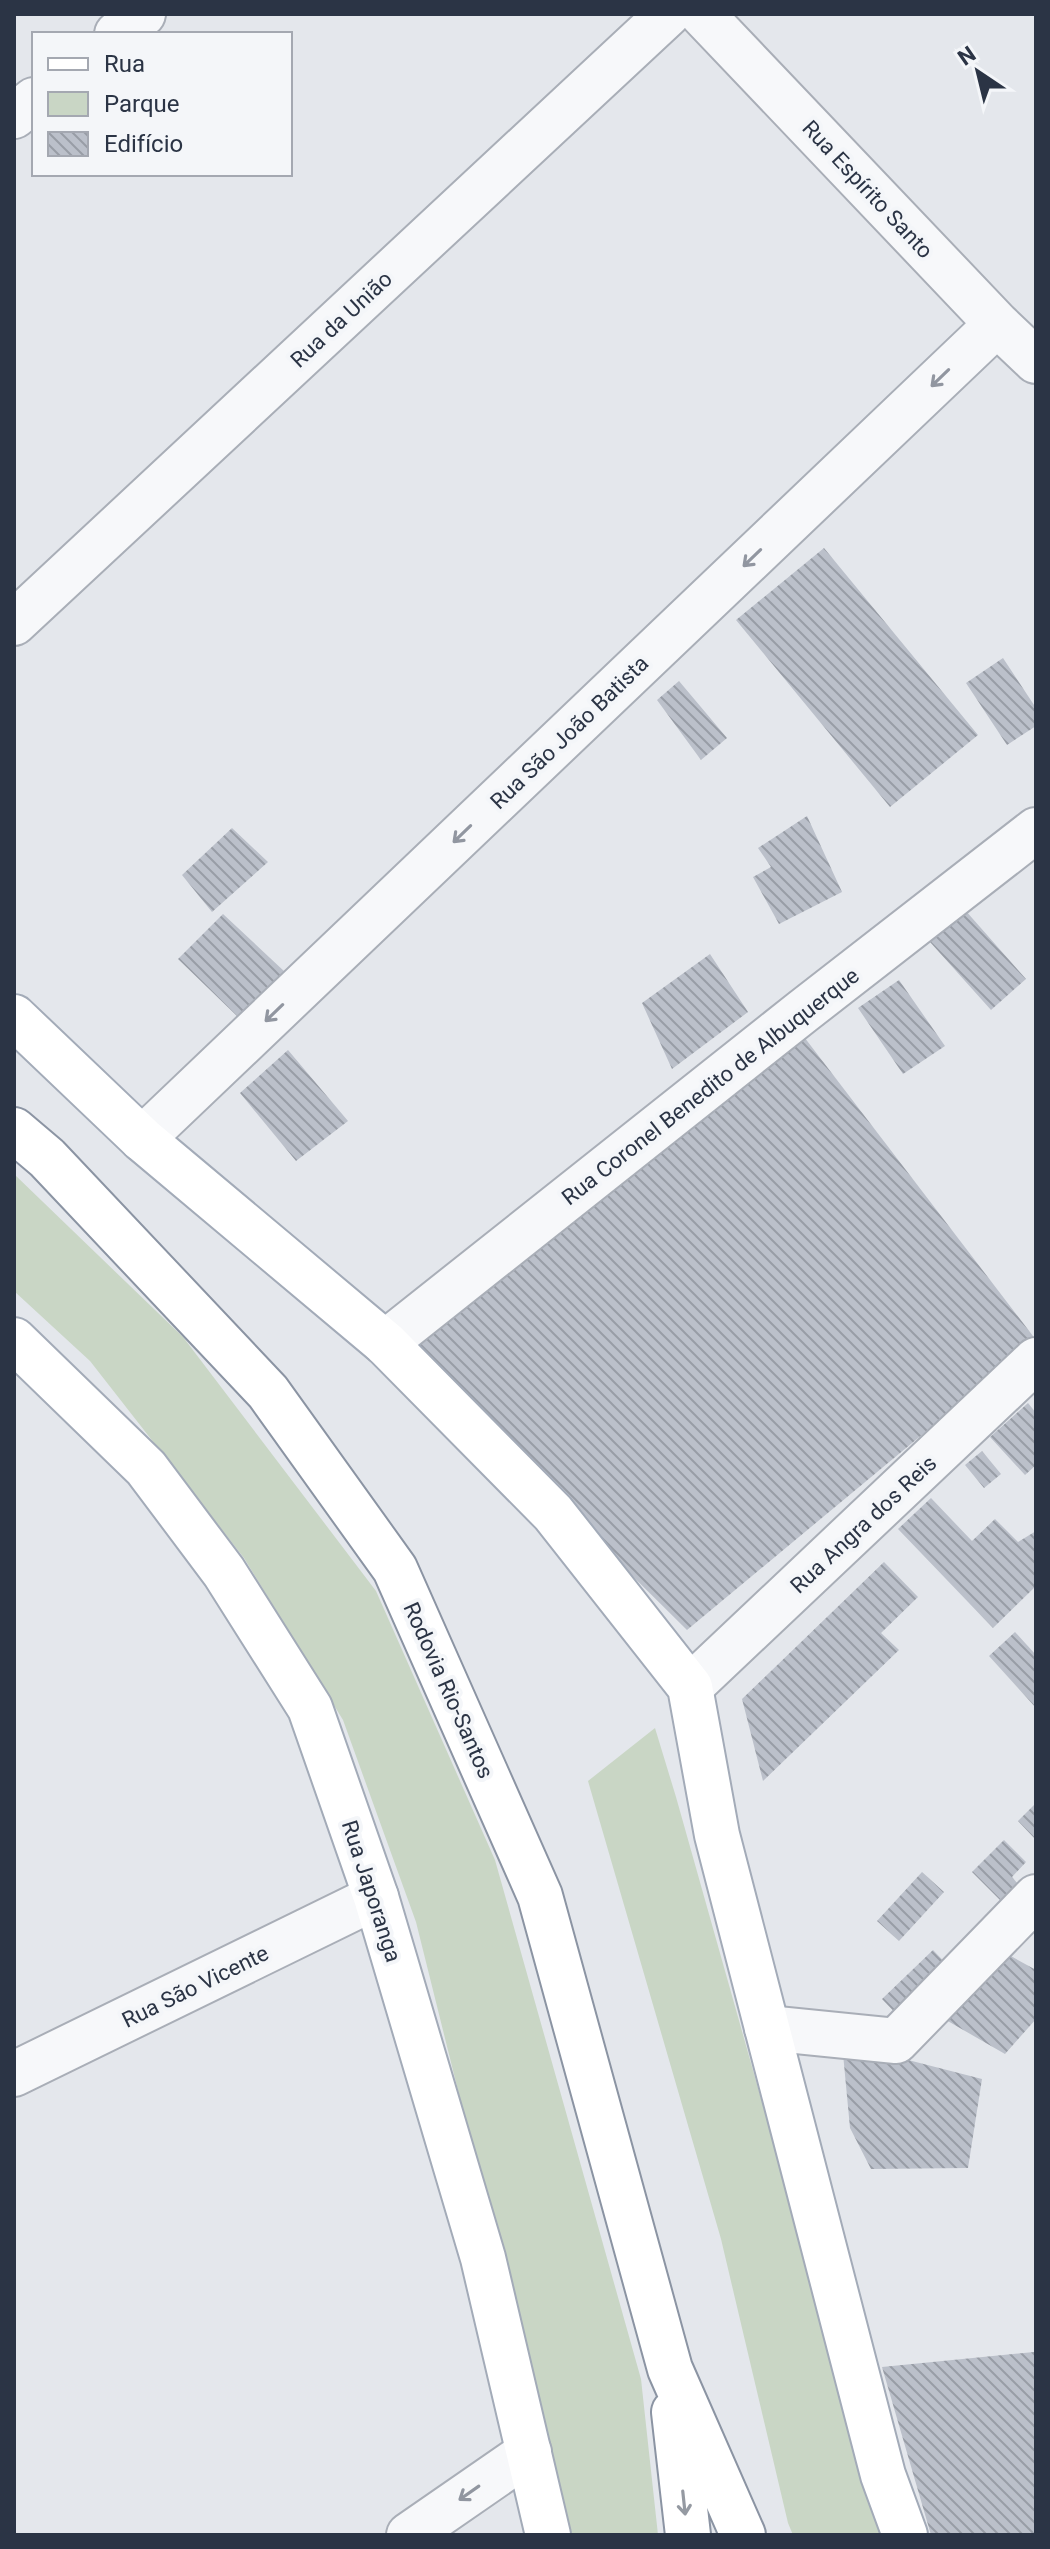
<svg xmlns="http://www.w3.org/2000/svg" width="1050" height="2549" font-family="Roboto,sans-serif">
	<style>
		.green { fill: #c9d6c5 }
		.building { fill: url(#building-back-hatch) }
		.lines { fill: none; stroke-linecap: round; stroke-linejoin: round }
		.minor-casing { stroke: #a9aeb7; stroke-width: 48 }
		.major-casing { stroke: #a3abb8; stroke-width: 48 }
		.highway-casing { stroke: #8b94a3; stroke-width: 48 }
		.minor { stroke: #f7f8fa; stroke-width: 44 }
		.major { stroke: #fff; stroke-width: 44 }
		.highway { stroke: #fff; stroke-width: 44 }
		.oneway { stroke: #9196a0 }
		.oneway2 { stroke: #959aa2 }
		.labels { text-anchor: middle; stroke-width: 8; stroke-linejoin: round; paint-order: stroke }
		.street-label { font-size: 22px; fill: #2b3445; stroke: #f4f6f9 }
	</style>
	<defs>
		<pattern id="building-back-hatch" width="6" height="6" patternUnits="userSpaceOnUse" patternTransform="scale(2)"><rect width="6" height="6" fill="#bbc0ca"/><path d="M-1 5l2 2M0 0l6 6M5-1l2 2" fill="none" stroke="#989da6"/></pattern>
	</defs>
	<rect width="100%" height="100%" fill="#e4e7ec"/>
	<path class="green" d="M 14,1174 L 183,1337 L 376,1591 L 495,1860 L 641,2379 L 658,2535 L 564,2535 L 525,2359 L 416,1922 L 343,1720 L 244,1558 L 90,1361 L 14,1291 Z
		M 655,1728 L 676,1797 L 884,2535 L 793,2535 L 788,2523 L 721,2239 L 588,1781 Z"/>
	<path class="building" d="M 824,548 L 978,735 L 890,807 L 736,620 Z
		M 1003,658 L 1036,708 L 1036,726 L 1007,745 L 966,683 Z
		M 679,681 L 727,738 L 701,760 L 657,700 Z
		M 807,816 L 842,892 L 779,924 L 753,877 L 771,867 L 758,848 Z
		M 232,828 L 268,862 L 212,912 L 182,875 Z
		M 965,910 L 1026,979 L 991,1010 L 930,942 Z
		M 223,914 L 285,972 L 237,1016 L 178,959 Z
		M 710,954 L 748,1012 L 672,1069 L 642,1003 Z
		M 899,980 L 945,1046 L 903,1074 L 858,1008 Z
		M 798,1029 L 1036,1340 L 687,1630 L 396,1342 Z
		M 288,1050 L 348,1121 L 296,1161 L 240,1093 Z
		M 1028,1403 L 1036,1413 L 1036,1465 L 1025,1475 L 990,1437 Z
		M 982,1451 L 1001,1474 L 984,1488 L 965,1465 Z
		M 931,1498 L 972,1541 L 995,1519 L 1018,1542 L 1036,1531 L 1036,1586 L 993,1628 L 898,1529 Z
		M 884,1562 L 918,1597 L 881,1633 L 899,1650 L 763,1781 L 742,1699 Z
		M 1015,1632 L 1036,1655 L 1036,1708 L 989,1656 Z
		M 1036,1803 L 1036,1840 L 1018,1821 Z
		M 1004,1840 L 1026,1862 L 1012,1877 L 1017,1883 L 1000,1900 L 972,1872 Z
		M 922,1872 L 944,1892 L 899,1941 L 877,1921 Z
		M 933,1950 L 957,1975 L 905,2023 L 882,1999 Z
		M 1009,1955 L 1036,1970 L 1036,2019 L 1005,2054 L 946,2020 Z
		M 842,2043 L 982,2079 L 968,2168 L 871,2169 L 850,2128 Z
		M 1034,2352 L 1036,2369 L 1036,2535 L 931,2535 L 882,2367 Z"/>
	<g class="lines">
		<defs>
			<path id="minor" d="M 702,14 L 997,324 L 1036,361
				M 117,34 L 143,14
				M 14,116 L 34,100
				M 14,623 L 668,14
				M 142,1139 L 997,324
				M 385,1343 L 802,1012 L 1036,830
				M 690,1687 L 1036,1360
				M 767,2028 L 896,2041 L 1036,1897
				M 14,2074 L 376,1897
				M 409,2535 L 529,2452"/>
			<path id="major" d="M 14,1017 L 142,1139 L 385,1343 L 553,1513 L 690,1687 L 717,1835 L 883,2475 L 905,2535
				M 14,1340 L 146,1468 L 224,1572 L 310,1708 L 376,1897 L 483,2258 L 548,2535"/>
			<path id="highway" d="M 14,1130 L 47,1158 L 268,1392 L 395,1569 L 540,1896 L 670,2369 L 743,2535
				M 674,2412 L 688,2535"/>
		</defs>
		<use href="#minor" class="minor-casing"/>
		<use href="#major" class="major-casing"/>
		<use href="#highway" class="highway-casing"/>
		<use href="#minor" class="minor"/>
		<use href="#major" class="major"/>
		<use href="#highway" class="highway"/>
	</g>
	<defs><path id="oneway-shaft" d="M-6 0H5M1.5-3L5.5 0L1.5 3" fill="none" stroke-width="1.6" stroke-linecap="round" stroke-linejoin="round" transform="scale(2)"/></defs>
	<g class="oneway">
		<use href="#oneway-shaft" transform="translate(940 378) rotate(136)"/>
		<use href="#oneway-shaft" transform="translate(752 558) rotate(136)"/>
		<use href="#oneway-shaft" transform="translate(462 834) rotate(136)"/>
		<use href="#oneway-shaft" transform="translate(274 1013) rotate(136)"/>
		<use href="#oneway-shaft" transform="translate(469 2493) rotate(145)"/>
	</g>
	<use class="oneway2" href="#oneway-shaft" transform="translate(684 2503) rotate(84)"/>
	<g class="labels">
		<g class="street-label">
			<text transform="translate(868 189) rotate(47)" y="8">Rua Espírito Santo</text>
			<text transform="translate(341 319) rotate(-43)" y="8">Rua da União</text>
			<text transform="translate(569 732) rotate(-44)" y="8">Rua São João Batista</text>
			<text transform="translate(710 1086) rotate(-38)" y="8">Rua Coronel Benedito de Albuquerque</text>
			<text transform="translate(863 1524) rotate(-43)" y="8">Rua Angra dos Reis</text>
			<text transform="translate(449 1690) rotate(66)" y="8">Rodovia Rio-Santos</text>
			<text transform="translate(372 1891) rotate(72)" y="8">Rua Japoranga</text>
			<text transform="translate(195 1986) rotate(-26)" y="8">Rua São Vicente</text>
		</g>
	</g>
	<rect width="1050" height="2549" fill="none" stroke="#2b3445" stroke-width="32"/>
	<rect x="32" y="32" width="260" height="144" fill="#f4f6f9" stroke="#a4a8b1" stroke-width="2"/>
	<rect x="48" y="58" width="40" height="12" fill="#ffffff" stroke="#a4a8b1" stroke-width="2"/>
	<text x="104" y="72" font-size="24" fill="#2b3445">Rua</text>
	<rect x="48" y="92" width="40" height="24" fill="#c9d6c5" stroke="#a4a8b1" stroke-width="2"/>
	<text x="104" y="112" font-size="24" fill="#2b3445">Parque</text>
	<rect x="48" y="132" width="40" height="24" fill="url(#building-back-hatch)" stroke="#a4a8b1" stroke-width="2"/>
	<text x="104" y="152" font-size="24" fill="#2b3445">Edifício</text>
	<g transform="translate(978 72) rotate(325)" stroke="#f4f6f9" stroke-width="6" paint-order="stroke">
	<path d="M0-6L14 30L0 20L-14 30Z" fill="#2b3445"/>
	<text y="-12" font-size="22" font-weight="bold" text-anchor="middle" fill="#2b3445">N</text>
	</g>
</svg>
